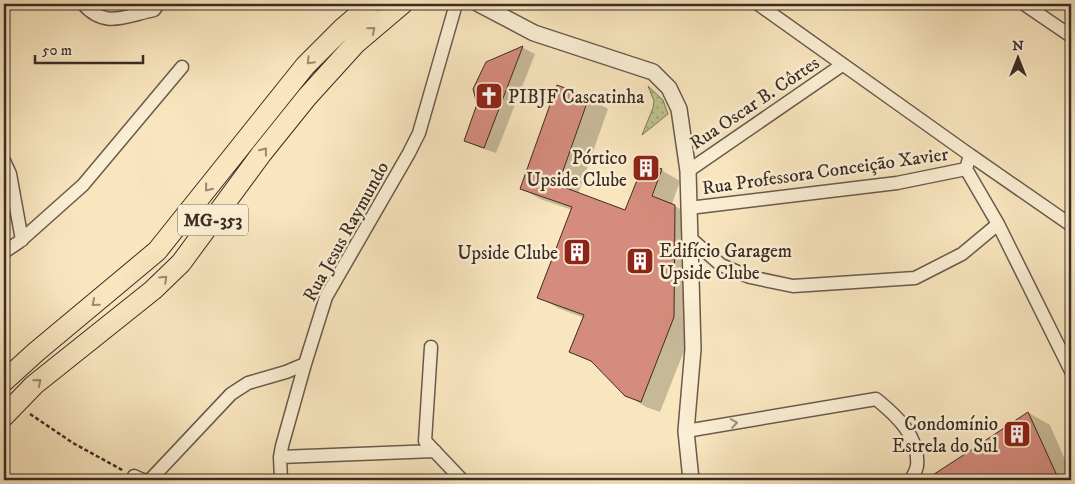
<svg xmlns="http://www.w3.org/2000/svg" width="1075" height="484" font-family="'IM FELL DW Pica',serif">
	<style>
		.grass { fill: url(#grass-dots); stroke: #7d785a }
		.shadow { fill: #0003 }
		.building { fill: #d58c7e; stroke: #3b2c25 }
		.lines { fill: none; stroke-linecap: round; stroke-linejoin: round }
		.minor-casing { stroke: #6a5a4c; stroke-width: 15 }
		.tertiary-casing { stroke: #6a5a4c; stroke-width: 18 }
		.primary-casing { stroke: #3b2c25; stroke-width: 22 }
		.path { stroke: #3b2c25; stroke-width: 2.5; stroke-dasharray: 4 2.5; stroke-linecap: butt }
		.minor { stroke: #fbefd5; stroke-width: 12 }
		.tertiary { stroke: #fbefd5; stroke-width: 15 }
		.primary { stroke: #f9e6bf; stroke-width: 20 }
		.oneway { stroke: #9a8972 }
		.oneway2 { stroke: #9b8e7d }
		.labels { text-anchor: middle; stroke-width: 5; stroke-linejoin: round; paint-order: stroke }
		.shield { fill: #fbefd5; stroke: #75665a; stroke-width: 1 }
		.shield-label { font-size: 18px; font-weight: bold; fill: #3b2c25 }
		.poi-label { font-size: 19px; fill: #3b2c25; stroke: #fbefd5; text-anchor: end }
		.street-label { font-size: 19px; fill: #3b2c25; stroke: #fbefd5 }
	</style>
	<defs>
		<pattern id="grass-dots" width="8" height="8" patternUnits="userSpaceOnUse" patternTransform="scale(1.25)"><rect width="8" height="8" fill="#bfc490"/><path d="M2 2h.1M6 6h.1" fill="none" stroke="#9c9f75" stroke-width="1.8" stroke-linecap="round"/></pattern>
	</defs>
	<rect width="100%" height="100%" fill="#f9e6bf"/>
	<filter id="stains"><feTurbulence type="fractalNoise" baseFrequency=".004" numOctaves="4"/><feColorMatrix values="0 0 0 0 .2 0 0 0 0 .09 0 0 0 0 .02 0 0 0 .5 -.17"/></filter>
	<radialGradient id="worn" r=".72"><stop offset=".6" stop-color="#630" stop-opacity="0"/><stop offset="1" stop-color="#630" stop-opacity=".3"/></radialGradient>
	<path class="grass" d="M 648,86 L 663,100 L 668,114 L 642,135 L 653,108 L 654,101 Z"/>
	<path class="shadow" d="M 523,48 L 535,54 L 496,153 L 478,147 L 466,140 L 479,104 L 487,63 Z
		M 557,87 L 589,98 L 608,109 L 578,194 L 626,212 L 661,170 L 680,181 L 672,204 L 693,217 L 693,328 L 660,412 L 646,407 L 626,395 L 597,365 L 571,351 L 584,318 L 558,308 L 539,297 L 572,210 L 540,199 L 521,188 Z
		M 1029,413 L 1050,425 L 1071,474 L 1071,480 L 928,480 Z"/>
	<path class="building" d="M 523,46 L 484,148 L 464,141 L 477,104 L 473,89 L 486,62 Z
		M 557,85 L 589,97 L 558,185 L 625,210 L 644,163 L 662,169 L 652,196 L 675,205 L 674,317 L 641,402 L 625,396 L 591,361 L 569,352 L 584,315 L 537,298 L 572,207 L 520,189 Z
		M 1028,412 L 1059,480 L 925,480 L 962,456 Z"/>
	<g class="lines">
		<defs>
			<path id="minor" d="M 83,4 C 105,29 125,16 154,10 L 158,4
				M 758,4 L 970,155 L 966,169 L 998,224 L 1071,371
				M 1024,4 L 1071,36
				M 970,155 L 1071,225
				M 4,161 L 10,174 L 22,240
				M 688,171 L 842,65
				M 689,208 L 897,183 L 966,169
				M 690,238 L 721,265 L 750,277 L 793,286 L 915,278 L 962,254 L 998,224
				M 4,252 L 19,242 L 83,185 L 182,67
				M 431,347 L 425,441 L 462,480
				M 686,431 L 876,399 C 896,415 920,437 917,466 C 916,471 913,476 911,480
				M 280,457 L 435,451
				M 134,476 L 143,480
				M 147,480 L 150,480 L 231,394 L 248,383 L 286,372 L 305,364
				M 281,480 L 280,457 L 282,446 L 305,364 L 326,297 L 409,153 L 419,133 L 456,4"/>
			<path id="tertiary" d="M 479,4 L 534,33 L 653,72 L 669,88 L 679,109 L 688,171 L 693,349 L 686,431 L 691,480"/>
			<path id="primary" d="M 4,381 L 36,352 L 157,251 L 305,66 L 343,28 L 371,4
				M 4,416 L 34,385 L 153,290 L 181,263 L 262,153 L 307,97 L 356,43 L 402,4"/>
		</defs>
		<use href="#minor" class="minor-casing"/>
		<use href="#tertiary" class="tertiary-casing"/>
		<use href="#primary" class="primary-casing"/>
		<path class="path" d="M 30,414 L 73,443 L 124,471"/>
		<use href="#minor" class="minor"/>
		<use href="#tertiary" class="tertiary"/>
		<use href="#primary" class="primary"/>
	</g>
	<defs><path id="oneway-chevron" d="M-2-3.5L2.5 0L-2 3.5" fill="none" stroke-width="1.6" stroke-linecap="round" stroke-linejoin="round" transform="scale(1.25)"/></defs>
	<g class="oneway">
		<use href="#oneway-chevron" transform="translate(372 30) rotate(-40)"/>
		<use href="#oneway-chevron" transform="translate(310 61) rotate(134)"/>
		<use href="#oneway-chevron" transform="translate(264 151) rotate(-52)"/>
		<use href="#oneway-chevron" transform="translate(208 188) rotate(129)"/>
		<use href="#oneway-chevron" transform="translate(164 279) rotate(-44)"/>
		<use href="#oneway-chevron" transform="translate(95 303) rotate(140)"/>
		<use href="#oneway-chevron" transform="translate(38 382) rotate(-40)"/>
	</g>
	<use class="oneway2" href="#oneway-chevron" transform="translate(734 423) rotate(-9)"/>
	<defs>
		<symbol id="church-square" viewBox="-11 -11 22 22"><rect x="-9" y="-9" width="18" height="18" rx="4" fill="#8f2418" stroke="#fbefd5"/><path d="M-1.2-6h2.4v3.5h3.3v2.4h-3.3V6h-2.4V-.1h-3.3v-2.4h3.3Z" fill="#fff"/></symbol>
		<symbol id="building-square" viewBox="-11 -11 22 22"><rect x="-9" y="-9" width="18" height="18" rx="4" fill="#8f2418" stroke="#fbefd5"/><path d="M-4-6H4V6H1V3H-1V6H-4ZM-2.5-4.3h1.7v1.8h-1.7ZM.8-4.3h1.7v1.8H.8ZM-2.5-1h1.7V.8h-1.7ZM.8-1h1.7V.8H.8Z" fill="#fff"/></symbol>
	</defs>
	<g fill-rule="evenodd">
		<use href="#church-square" x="473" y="80" width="32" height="32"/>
		<use href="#building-square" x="630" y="152" width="32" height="32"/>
		<use href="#building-square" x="561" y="236" width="32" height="32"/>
		<use href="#building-square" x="624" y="245" width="32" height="32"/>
		<use href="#building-square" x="1001" y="418" width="32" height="32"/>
	</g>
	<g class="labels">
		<rect class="shield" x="178" y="204.5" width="70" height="31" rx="4"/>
		<g class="shield-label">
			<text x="213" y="226">MG-353</text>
		</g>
		<g class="poi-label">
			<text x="508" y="103" text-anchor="start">PIBJF Cascatinha</text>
			<text x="627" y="164">Pórtico<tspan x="627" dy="22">Upside Clube</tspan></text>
			<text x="659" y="257" text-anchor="start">Edifício Garagem<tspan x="659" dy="22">Upside Clube</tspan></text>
			<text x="558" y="259">Upside Clube</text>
			<text x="998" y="430">Condomínio<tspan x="998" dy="22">Estrela do Sul</tspan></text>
		</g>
		<g class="street-label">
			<text transform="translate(754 102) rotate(-34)" y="7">Rua Oscar B. Côrtes</text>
			<text transform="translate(825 170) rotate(-8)" y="7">Rua Professora Conceição Xavier</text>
			<text transform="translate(345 231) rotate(-61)" y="7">Rua Jesus Raymundo</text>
		</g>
	</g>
	<rect width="1075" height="484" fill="none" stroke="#f9e6bf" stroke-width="20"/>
	<rect x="5" y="5" width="1065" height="474" fill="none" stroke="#3b2c25" stroke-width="2.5"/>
	<rect x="10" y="10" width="1055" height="464" fill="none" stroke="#3b2c25"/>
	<g transform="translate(1018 58)" stroke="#fbefd5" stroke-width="4" paint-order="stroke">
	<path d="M0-4L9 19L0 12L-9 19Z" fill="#3b2c25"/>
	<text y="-8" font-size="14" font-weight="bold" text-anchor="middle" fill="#3b2c25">N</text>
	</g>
	<path d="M35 55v8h108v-8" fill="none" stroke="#3b2c25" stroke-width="2.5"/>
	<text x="42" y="55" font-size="15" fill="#3b2c25" stroke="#fbefd5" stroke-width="4" paint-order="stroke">50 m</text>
	<rect width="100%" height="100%" filter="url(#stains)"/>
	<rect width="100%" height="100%" fill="url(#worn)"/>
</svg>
